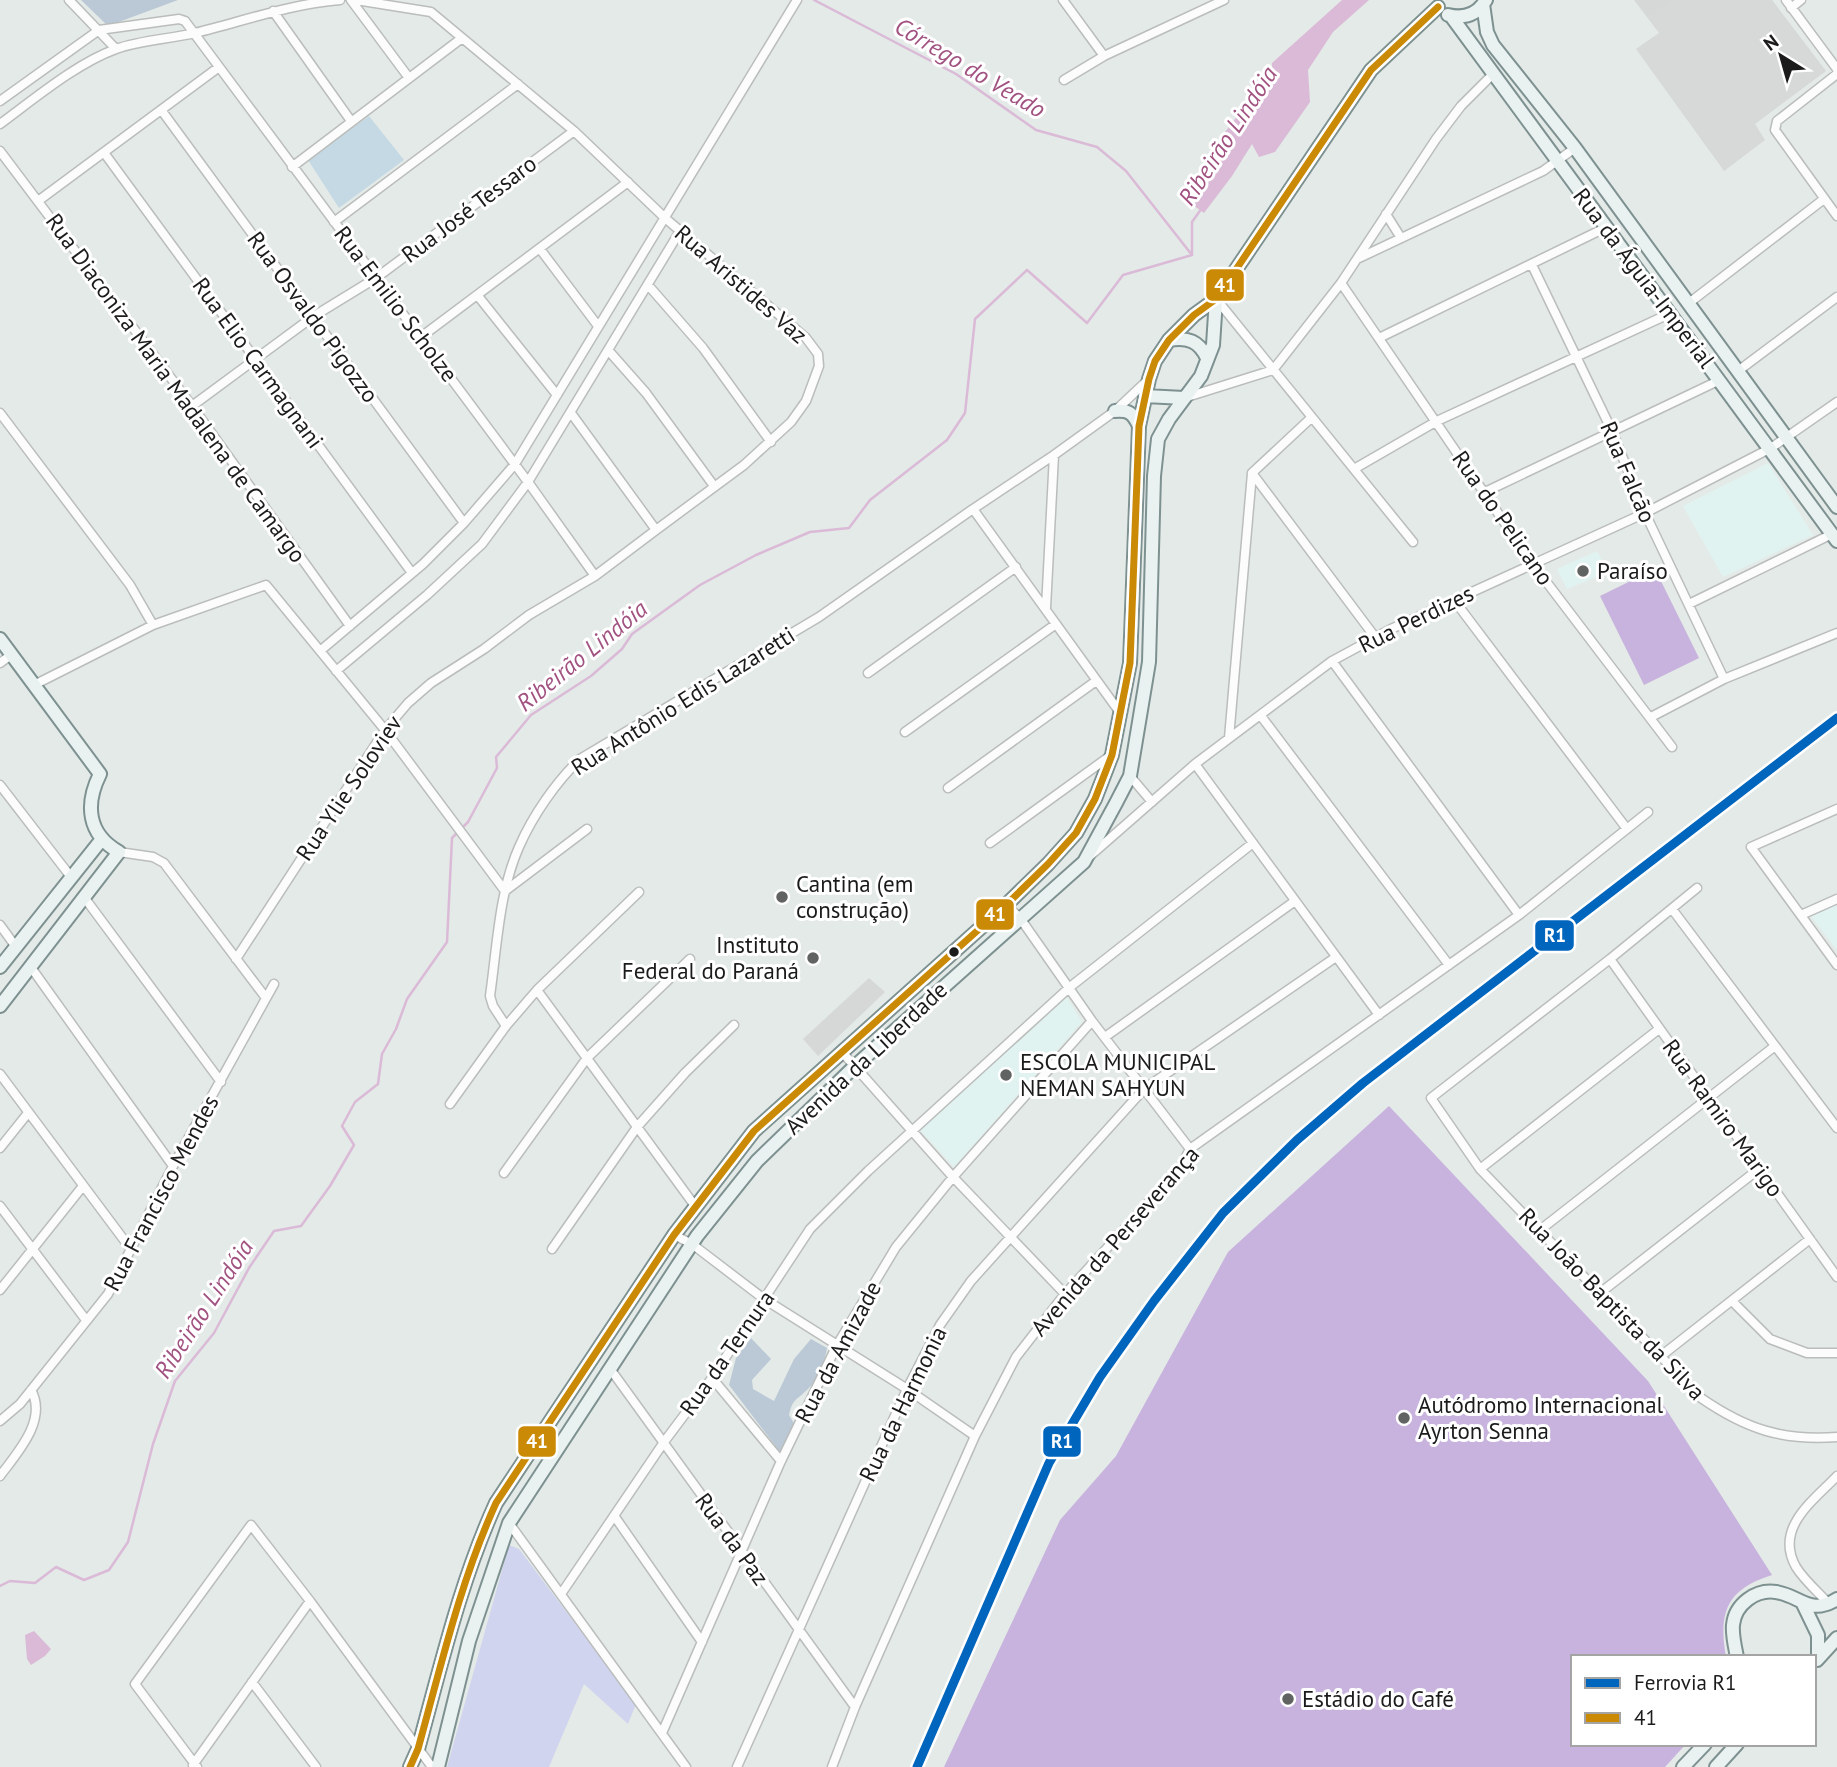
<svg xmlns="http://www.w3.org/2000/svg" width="1837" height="1767" font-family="'PT Sans',sans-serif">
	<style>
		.residential { fill: #d6d9d7 }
		.education { fill: #e0f3f1 }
		.grass { fill: #c5d9e4 }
		.forest { fill: #bbc8d6 }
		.park { fill: #d1d4ee }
		.pitch { fill: #c7b3dd }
		.parking { fill: #d5d8d7 }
		.water { fill: #dabad7 }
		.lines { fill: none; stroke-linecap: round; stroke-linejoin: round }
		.stream { stroke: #dabad7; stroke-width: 2.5 }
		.street-casing { stroke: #babdbc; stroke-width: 11 }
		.secondary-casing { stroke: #7e9191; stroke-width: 16 }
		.street { stroke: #fbfcfb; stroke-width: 8 }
		.secondary { stroke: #e9f2f0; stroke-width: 12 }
		.bus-1-casing { stroke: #fff; stroke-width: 12 }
		.bus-1 { stroke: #cb8a05; stroke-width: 7 }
		.rail-1-casing { stroke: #fff; stroke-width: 14 }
		.rail-1 { stroke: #0065bd; stroke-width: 9 }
		.poi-dot { fill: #616362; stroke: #fff; stroke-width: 2.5 }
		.bus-dot { fill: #1b1b1b; stroke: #fff; stroke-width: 2.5 }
		.labels { text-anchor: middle; stroke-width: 6; stroke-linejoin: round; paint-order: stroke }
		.street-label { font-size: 23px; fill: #1b1b1b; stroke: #fff }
		.poi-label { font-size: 23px; fill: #1b1b1b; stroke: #fff; text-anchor: start }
		.water-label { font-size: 24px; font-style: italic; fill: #a15281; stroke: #fff }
		.line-badge { stroke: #fff; stroke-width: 2.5 }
		.badge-label { font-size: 19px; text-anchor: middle; font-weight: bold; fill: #fff }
	</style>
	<rect width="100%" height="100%" fill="#e4eae7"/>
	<path class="residential" d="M 1634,0 L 1772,0 L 1826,71 L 1755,124 L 1765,140 L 1724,171 L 1636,49 L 1659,33 Z"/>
	<path class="education" d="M 1768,463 L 1813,535 L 1723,577 L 1683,506 Z
		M 1597,551 L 1608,572 L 1567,589 L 1557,569 Z
		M 1837,904 L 1837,950 L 1811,916 Z
		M 1066,996 L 1082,1022 L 954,1167 L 919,1129 Z"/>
	<path class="grass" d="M 369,116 L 404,160 L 339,208 L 308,160 Z"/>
	<path class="forest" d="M 81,0 L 178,0 L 108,26 Z
		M 751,1338 L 771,1359 L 752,1380 L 753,1389 L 774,1401 L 794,1359 L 811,1339 L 827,1348 C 825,1361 818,1379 808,1389 C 796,1401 793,1398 789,1415 L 795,1425 L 780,1452 L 729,1385 L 736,1358 Z"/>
	<path class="park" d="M 509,1545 L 519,1549 L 636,1704 L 628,1724 L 584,1684 L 549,1767 L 447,1767 Z"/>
	<path class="pitch" d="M 1655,569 L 1699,658 L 1644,685 L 1600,596 Z
		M 1389,1106 L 1648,1381 L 1772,1575 C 1727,1589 1718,1612 1726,1657 L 1573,1657 L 1573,1744 L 1686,1744 L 1665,1767 L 944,1767 L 1060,1520 L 1116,1456 L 1228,1252 Z"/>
	<path class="parking" d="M 1638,0 L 1671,0 L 1649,16 Z
		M 869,978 L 885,992 L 818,1056 L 803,1039 Z"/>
	<path class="water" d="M 1342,0 L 1369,0 L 1333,32 L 1308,70 L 1310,102 L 1275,152 L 1259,157 L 1252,144 L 1232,176 L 1204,213 L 1193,205 L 1217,169 L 1219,140 L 1247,103 L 1272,82 L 1272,63 Z
		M 34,1631 L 51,1649 L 45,1656 L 31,1665 L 27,1659 L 25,1635 Z"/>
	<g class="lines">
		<path class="stream" d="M 814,0 L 956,74 L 1036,130 L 1097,147 L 1126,171 L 1192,255
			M 0,1586 L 10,1581 L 35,1583 L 56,1567 L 84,1580 L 109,1570 L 128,1542 L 153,1444 L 175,1381 L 214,1333 L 249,1268 L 274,1231 L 301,1226 L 330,1186 L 354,1145 L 342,1126 L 355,1102 L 378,1084 L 382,1054 L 396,1029 L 407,999 L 447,942 L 452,838 L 468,822 L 497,768 L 496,757 L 531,715 L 591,676 L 622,649 L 632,634 L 700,585 L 756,555 L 810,532 L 849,528 L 870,500 L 947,440 L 965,413 L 975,319 L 1027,270 L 1087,323 L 1123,275 L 1192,255 L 1192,222 L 1202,208"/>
		<defs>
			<path id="street" d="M 69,0 L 116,49
				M 351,0 L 409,78
				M 356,0 L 431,12 L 574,131 L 665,218 L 806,338 L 818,354 L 819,366 L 806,401 L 791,422 L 744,465 L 656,530
				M 1063,0 L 1104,56
				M 1786,0 L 1837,69
				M 1791,8 L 1801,0
				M 273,11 L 351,121
				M 1837,74 L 1777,121 L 1775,130 L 1837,216
				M 1064,80 L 1104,56 L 1224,0
				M 0,101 L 99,30 L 179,19 L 185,21 L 528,482 L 595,576
				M 162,111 L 464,523
				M 0,124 C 34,99 77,63 116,49 C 141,40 170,39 195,33 C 244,21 290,4 340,0
				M 0,151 L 192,406 L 350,626
				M 105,154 L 412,573
				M 292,167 L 462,38
				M 38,201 L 219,67
				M 1386,214 L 1401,238
				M 334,222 L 518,84
				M 540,249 L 598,326
				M 1357,259 L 1543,171 L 1575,148
				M 1532,265 L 1612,431 L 1645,513 L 1724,679
				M 1341,283 L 1532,563 L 1672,747
				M 648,285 L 703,348 L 771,442
				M 478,296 L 557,395
				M 1217,300 L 1413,542
				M 1689,303 L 1824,199
				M 421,337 L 628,182
				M 1379,338 L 1607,227
				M 608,350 L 646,393 L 714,486
				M 1738,371 L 1837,297
				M 1187,397 L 1273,370 L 1341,283 L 1436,139 L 1461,106 L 1492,75
				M 192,406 L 314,316 L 376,278 L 574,131
				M 0,413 L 130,585 L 153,625
				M 1354,469 L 1437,421 L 1671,313
				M 1252,473 L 1375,637
				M 1485,492 L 1720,380
				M 973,509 L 1121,714
				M 1454,600 L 1627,829
				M 1689,604 L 1832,534
				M 1046,608 L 1054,455
				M 320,651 L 423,564 L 464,523 L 515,464 L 797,0
				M 1332,661 L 1519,915
				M 0,663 L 11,655
				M 336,671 L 427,595 L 482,544 L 528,482 L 680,231
				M 868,673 L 1016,567
				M 34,685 L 153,625 L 266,585 L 385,730 L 505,891
				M 1261,716 L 1449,965
				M 1651,717 L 1724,679 L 1837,633
				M 905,732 L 1056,624
				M 1229,738 L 1252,473 L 1311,418
				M 1195,764 L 1379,1015
				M 1130,776 L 1152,802
				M 0,785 L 71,877
				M 948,788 L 1096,681
				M 1837,809 L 1751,847 L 1837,965
				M 990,843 L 1110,756
				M 119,852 L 153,857 L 164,863 L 266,998
				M 1091,855 L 1195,764 L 1332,661 L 1391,629 L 1645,513 L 1771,448 L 1837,402
				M 1697,888 L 1610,959 L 1431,1098 L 1480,1169 L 1701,1398 C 1746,1429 1782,1441 1837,1437
				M 505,891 L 587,829
				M 84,897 L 221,1082
				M 1006,905 L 1020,918 L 1092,1021 L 1190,1149
				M 1672,909 L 1837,1128
				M 1801,915 L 1837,899
				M 0,925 L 16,947
				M 236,959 L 385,730 L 408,703 L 431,683 L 484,649 L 529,615 L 595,576 L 656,530 L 571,413
				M 1610,959 L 1837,1277
				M 30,966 L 173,1166
				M 537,990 L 695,1206
				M 506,1026 L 493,1006 L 490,996 C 497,947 499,892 519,847 C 533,815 556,782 580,759 L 819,617 L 973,509 L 1054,455 L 1115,411 L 1149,379
				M 1105,1037 L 1295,901
				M 842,1052 L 953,1177 L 1065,1294
				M 0,1074 L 130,1248
				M 450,1104 L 506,1026 L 537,990 L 639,892
				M 0,1148 L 28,1113
				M 1480,1169 L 1659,1029
				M 504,1173 L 587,1058 L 690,959
				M 0,1206 L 86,1320
				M 1540,1230 L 1775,1046
				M 674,1235 L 692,1244 L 764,1299 L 907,1389 L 975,1436
				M 552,1249 L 637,1127 L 685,1073 L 734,1025
				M 0,1290 L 83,1186
				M 1600,1293 L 1760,1168
				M 1732,1301 L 1770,1339 L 1807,1353 L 1837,1353
				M 1661,1356 L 1810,1239
				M 611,1370 L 855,1707
				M 712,1378 L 781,1461
				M 0,1421 L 20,1404 L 108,1294 L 173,1166 L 274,984
				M 0,1476 C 17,1453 48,1420 31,1390
				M 615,1517 L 702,1642
				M 509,1523 L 686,1767
				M 561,1594 L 664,1442 L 712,1378 L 810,1229 L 868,1171 L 1070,987 L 1253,843
				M 1829,1604 C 1818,1592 1804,1580 1796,1567 C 1774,1528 1813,1501 1837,1476
				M 252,1682 L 316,1767
				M 662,1733 L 781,1461 L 837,1345 L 896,1247 L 953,1177 L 1092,1021
				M 193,1765 L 310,1601
				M 197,1767 L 135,1684 L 251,1525 L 310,1601 L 432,1767
				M 737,1767 L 907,1389 L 940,1325 L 971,1281 L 1144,1089 L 1336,957
				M 832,1767 L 855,1707 L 975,1436 L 1016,1357 L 1065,1294 L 1181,1167 L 1190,1149 L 1519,915 L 1648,812"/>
			<path id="secondary" d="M 1483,4 L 1487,32 L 1493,45 L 1575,148 L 1837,507
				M 1448,15 C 1464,19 1477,15 1486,0
				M 1451,16 L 1837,541
				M 1169,340 C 1188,337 1199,341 1207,358
				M 1145,396 L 1184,398
				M 1115,411 C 1129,410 1133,413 1139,426
				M 0,639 L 100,774 C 85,804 87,834 119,852 L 0,1006
				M 0,967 L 102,839
				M 1803,1604 L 1818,1635 L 1818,1658
				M 1737,1657 C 1735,1647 1732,1635 1733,1625 C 1735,1604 1756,1589 1776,1592 C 1801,1596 1810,1616 1837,1599
				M 1817,1660 L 1837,1638
				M 410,1767 L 418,1749 C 441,1666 460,1582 496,1503 L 674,1235 L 754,1131 L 1006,905 L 1048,864 L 1076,833 L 1095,799 L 1112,755 L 1130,663 L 1139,426 L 1149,379 L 1155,361 L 1169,340 L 1194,315 L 1216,299 L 1371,70 L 1438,7
				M 438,1767 L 469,1641 L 509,1523 L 697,1236 L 757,1161 L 854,1067 L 1084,862 L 1116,803 L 1130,776 L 1149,662 L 1154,476 L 1158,439 L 1169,419 L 1201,376 L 1213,345 L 1216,299
				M 1683,1767 L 1705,1744
				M 1716,1767 L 1737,1744"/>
		</defs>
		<use href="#street" class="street-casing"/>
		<use href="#secondary" class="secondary-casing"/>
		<use href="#street" class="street"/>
		<use href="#secondary" class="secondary"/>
		<defs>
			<path id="bus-1" d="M 410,1767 L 418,1749 C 441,1666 460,1582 496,1503 L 674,1235 L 754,1131 L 1006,905 L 1048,864 L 1076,833 L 1095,799 L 1112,755 L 1130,663 L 1139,426 L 1149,379 L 1155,361 L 1169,340 L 1194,315 L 1216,299 L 1371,70 L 1438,7"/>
		</defs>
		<use href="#bus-1" class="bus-1-casing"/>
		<use href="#bus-1" class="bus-1"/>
		<defs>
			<path id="rail-1" d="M 917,1767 L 1049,1463 L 1100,1377 L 1154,1301 L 1223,1213 L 1297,1140 L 1363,1083 L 1837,718"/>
		</defs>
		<use href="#rail-1" class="rail-1-casing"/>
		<use href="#rail-1" class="rail-1"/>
	</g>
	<g class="poi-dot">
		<circle cx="1583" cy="571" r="7"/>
		<circle cx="782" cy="897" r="7"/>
		<circle cx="813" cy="958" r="7"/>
		<circle cx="1006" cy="1075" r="7"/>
		<circle cx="1404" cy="1418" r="7"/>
		<circle cx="1288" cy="1699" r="7"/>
	</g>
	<circle class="bus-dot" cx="954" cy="952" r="6"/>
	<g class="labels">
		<g class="street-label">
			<text transform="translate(469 209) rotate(-37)" y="8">Rua José Tessaro</text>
			<text transform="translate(1644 278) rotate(53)" y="8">Rua da Águia-Imperial</text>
			<text transform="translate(741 284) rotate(41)" y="8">Rua Aristides Vaz</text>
			<text transform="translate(396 304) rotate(53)" y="8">Rua Emilio Scholze</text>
			<text transform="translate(313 317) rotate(54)" y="8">Rua Osvaldo Pigozzo</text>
			<text transform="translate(258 363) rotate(54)" y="8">Rua Elio Carmagnani</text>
			<text transform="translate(176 388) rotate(54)" y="8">Rua Diaconiza Maria Madalena de Camargo</text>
			<text transform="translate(1628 472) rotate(67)" y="8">Rua Falcão</text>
			<text transform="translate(1503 518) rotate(55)" y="8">Rua do Pelicano</text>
			<text transform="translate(1416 619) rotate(-26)" y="8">Rua Perdizes</text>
			<text transform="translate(683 701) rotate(-32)" y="8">Rua Antônio Edis Lazaretti</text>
			<text transform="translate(349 788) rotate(-56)" y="8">Rua Ylie Soloviev</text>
			<text transform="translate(866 1058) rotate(-43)" y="8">Avenida da Liberdade</text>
			<text transform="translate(1723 1118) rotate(54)" y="8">Rua Ramiro Marigo</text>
			<text transform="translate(161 1193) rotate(-62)" y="8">Rua Francisco Mendes</text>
			<text transform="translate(1115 1241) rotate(-49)" y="8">Avenida da Perseverança</text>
			<text transform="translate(1612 1304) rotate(46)" y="8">Rua João Baptista da Silva</text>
			<text transform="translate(838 1352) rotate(-62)" y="8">Rua da Amizade</text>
			<text transform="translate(727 1353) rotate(-55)" y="8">Rua da Ternura</text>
			<text transform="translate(903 1404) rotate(-64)" y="8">Rua da Harmonia</text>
			<text transform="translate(732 1539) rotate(54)" y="8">Rua da Paz</text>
		</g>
		<g class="poi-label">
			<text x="1597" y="579">Paraíso</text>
			<text x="796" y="892">Cantina (em<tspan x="796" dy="26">construção)</tspan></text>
			<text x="799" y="953" text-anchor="end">Instituto<tspan x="799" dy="26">Federal do Paraná</tspan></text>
			<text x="1020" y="1070">ESCOLA MUNICIPAL<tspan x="1020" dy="26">NEMAN SAHYUN</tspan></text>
			<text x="1418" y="1413">Autódromo Internacional<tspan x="1418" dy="26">Ayrton Senna</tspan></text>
			<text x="1302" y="1707">Estádio do Café</text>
		</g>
		<g class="water-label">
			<text transform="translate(970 68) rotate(31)" y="8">Córrego do Veado</text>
			<text transform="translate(1228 136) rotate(-57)" y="8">Ribeirão Lindóia</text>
			<text transform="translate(582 656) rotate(-39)" y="8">Ribeirão Lindóia</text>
			<text transform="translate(204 1309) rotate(-57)" y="8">Ribeirão Lindóia</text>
		</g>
	</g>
	<g class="line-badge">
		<rect x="1205" y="268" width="40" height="34" rx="7" fill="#cb8a05"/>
		<rect x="975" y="898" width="40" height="33" rx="7" fill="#cb8a05"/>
		<rect x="1534" y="919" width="41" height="33" rx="7" fill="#0065bd"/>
		<rect x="1042" y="1425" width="40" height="33" rx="7" fill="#0065bd"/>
		<rect x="517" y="1425" width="40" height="33" rx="7" fill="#cb8a05"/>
	</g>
	<g class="badge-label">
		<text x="1225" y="292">41</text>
		<text x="995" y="921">41</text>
		<text x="1555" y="942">R1</text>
		<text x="1062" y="1448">R1</text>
		<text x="537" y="1448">41</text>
	</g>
	<rect x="1571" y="1655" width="245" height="91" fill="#ffffff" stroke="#a4a4a4" stroke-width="2"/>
	<rect x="1585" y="1678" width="35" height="10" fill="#0065bd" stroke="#a4a4a4" stroke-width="2"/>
	<text x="1634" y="1690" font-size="21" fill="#1b1b1b">Ferrovia R1</text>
	<rect x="1585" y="1713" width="35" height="10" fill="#cb8a05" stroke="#a4a4a4" stroke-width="2"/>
	<text x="1634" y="1725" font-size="21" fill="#1b1b1b">41</text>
	<g transform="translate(1781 56) rotate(323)" stroke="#ffffff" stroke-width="5" paint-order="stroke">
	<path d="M0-5L12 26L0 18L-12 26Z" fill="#1b1b1b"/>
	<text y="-10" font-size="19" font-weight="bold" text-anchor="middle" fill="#1b1b1b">N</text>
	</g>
</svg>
